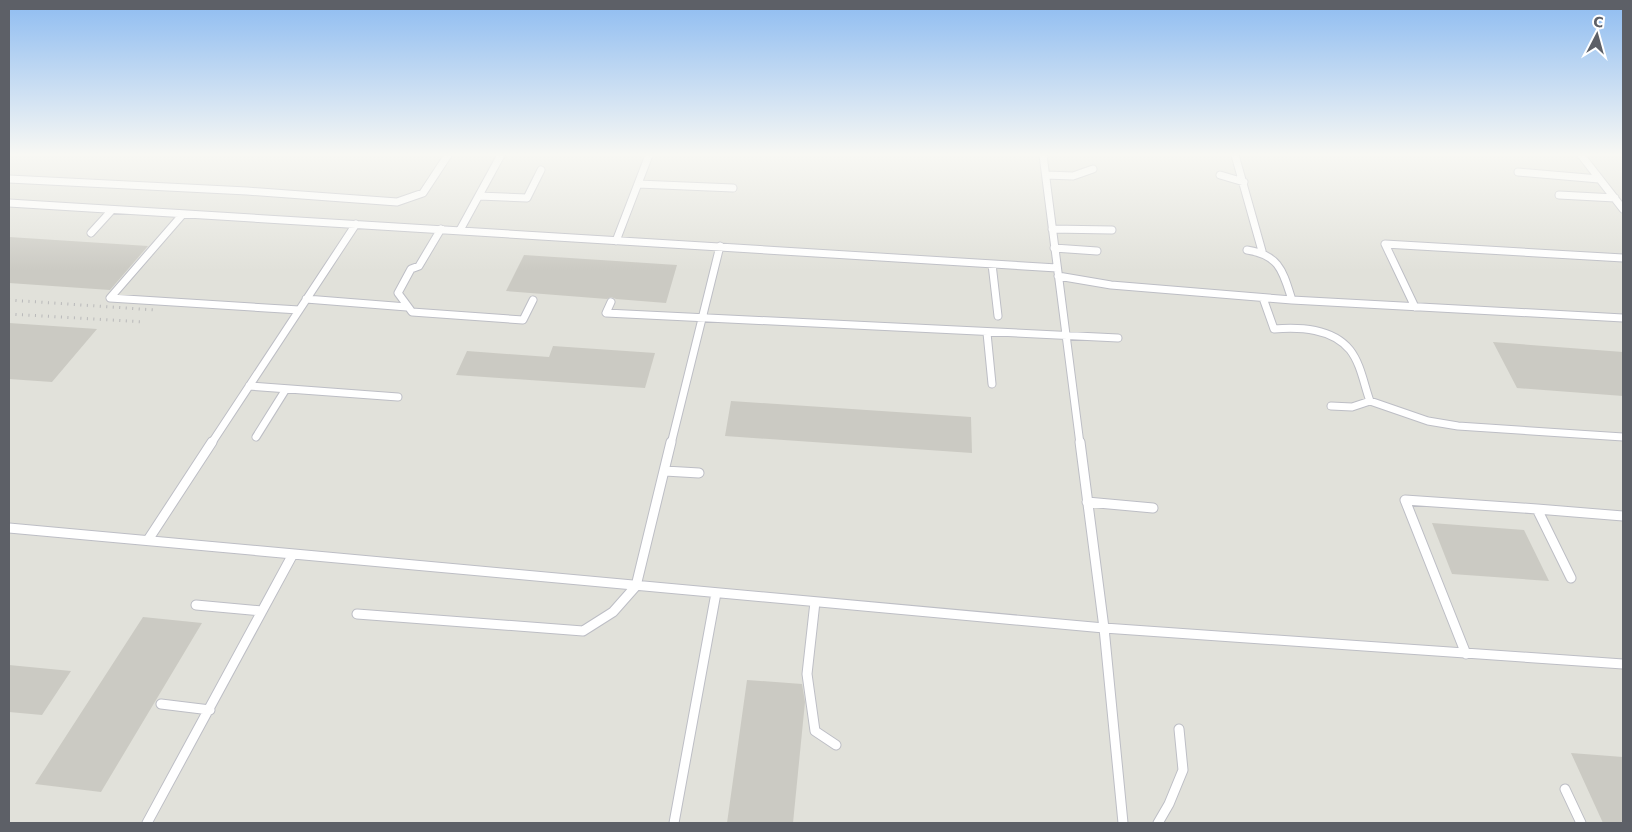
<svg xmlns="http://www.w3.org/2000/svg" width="1632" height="832" font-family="'DejaVu Sans',sans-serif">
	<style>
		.industrial { fill: #e1e1da }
		.building { fill: #cbcac3 }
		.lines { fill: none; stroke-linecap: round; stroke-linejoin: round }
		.service-far1-casing { stroke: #bdbec5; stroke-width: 9 }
		.service-casing { stroke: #bdbec5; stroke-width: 11 }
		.service-far1 { stroke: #fff; stroke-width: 7 }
		.service { stroke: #fff; stroke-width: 9 }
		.rail { stroke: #b9b9ba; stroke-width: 3; stroke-dasharray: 1 5.5; stroke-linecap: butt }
	</style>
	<rect width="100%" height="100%" fill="#f0f0e6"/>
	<path class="industrial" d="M 9,155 L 1623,155 L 1623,823 L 9,823 Z"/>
	<path class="building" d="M 9,237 L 148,246 L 110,290 L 9,283 Z
		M 524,255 L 677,265 L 666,303 L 616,299 L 611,297 L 607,299 L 506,291 Z
		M 9,323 L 97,329 L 52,382 L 9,379 Z
		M 1493,342 L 1623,352 L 1623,396 L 1517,388 Z
		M 553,346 L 655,353 L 645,388 L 456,375 L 467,351 L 549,357 Z
		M 731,401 L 971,417 L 972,453 L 725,436 Z
		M 1432,523 L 1524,530 L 1549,581 L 1452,574 Z
		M 143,617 L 202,623 L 101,792 L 35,784 Z
		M 9,665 L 71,671 L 42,715 L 9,712 Z
		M 747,680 L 802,684 L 805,702 L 793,823 L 727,823 Z
		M 1571,753 L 1623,757 L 1623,823 L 1603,823 Z"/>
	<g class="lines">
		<defs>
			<path id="service-far1" d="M 1043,155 L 1080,444
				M 1235,155 L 1262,251
				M 1581,155 L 1623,209
				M 1518,172 L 1599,179
				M 1046,175 L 1073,176 L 1093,169
				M 1220,175 L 1244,182
				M 9,179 L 247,191 L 397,202 L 423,193 L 448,155
				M 638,184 L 733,188
				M 1559,195 L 1615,198
				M 479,196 L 527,198 L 541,170
				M 9,203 L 1057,268
				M 183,214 L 110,298 L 299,310
				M 441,229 L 419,266 L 411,269 L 398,293 L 412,312 L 523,320 L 533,300
				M 1052,229 L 1112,230
				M 460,230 L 501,155
				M 91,233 L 112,210
				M 616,241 L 649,155
				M 1054,248 L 1097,251
				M 1247,250 C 1280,255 1283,272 1292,300
				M 992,264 L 998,316
				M 1058,276 L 1111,285 L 1292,300 L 1623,318
				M 1263,298 L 1274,329 C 1300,327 1332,328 1350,350 C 1361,364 1364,385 1370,401 L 1352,407 L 1331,406
				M 306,299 L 407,307
				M 611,302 L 606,313 L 1118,338
				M 1415,307 L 1385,244 L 1623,258
				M 987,333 L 992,384
				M 249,386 L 398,397
				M 1370,401 L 1428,421 L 1458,426 L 1623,437
				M 256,437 L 286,389
				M 211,444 L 356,224
				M 671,444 L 720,246"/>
			<path id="service" d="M 1080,442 L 1104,628 L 1123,823
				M 665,471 L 699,473
				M 1087,502 L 1153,508
				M 1537,509 L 1623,516
				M 9,528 L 1104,628 L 1623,664
				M 148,540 L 212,442
				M 815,602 L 807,674 L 815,731 L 836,745
				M 196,605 L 262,611
				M 357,614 L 583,631 L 613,612 L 636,586 L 671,442
				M 1466,654 L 1405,500 L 1537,509 L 1571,578
				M 161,704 L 210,710
				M 1565,789 L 1581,823
				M 147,823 L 293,554
				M 674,823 L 716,593
				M 1158,823 L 1169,804 L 1183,770 L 1179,729"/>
		</defs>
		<use href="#service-far1" class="service-far1-casing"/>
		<use href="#service" class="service-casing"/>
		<use href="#service-far1" class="service-far1"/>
		<use href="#service" class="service"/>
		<path class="rail" d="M 9,300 L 155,310
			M 9,314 L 145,322"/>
	</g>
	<linearGradient id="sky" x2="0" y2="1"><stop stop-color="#8ebcf1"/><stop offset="0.57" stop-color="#f8f8f4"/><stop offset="1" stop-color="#f8f8f4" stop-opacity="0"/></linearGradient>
	<rect width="1632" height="271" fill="url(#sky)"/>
	<rect width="1632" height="832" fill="none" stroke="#5d6067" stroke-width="20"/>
	<g transform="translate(1597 35) rotate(6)" stroke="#ffffff" stroke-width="4" paint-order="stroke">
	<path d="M0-4L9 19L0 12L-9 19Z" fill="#5d6067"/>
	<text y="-8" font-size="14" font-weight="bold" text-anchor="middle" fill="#5d6067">С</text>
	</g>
</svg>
